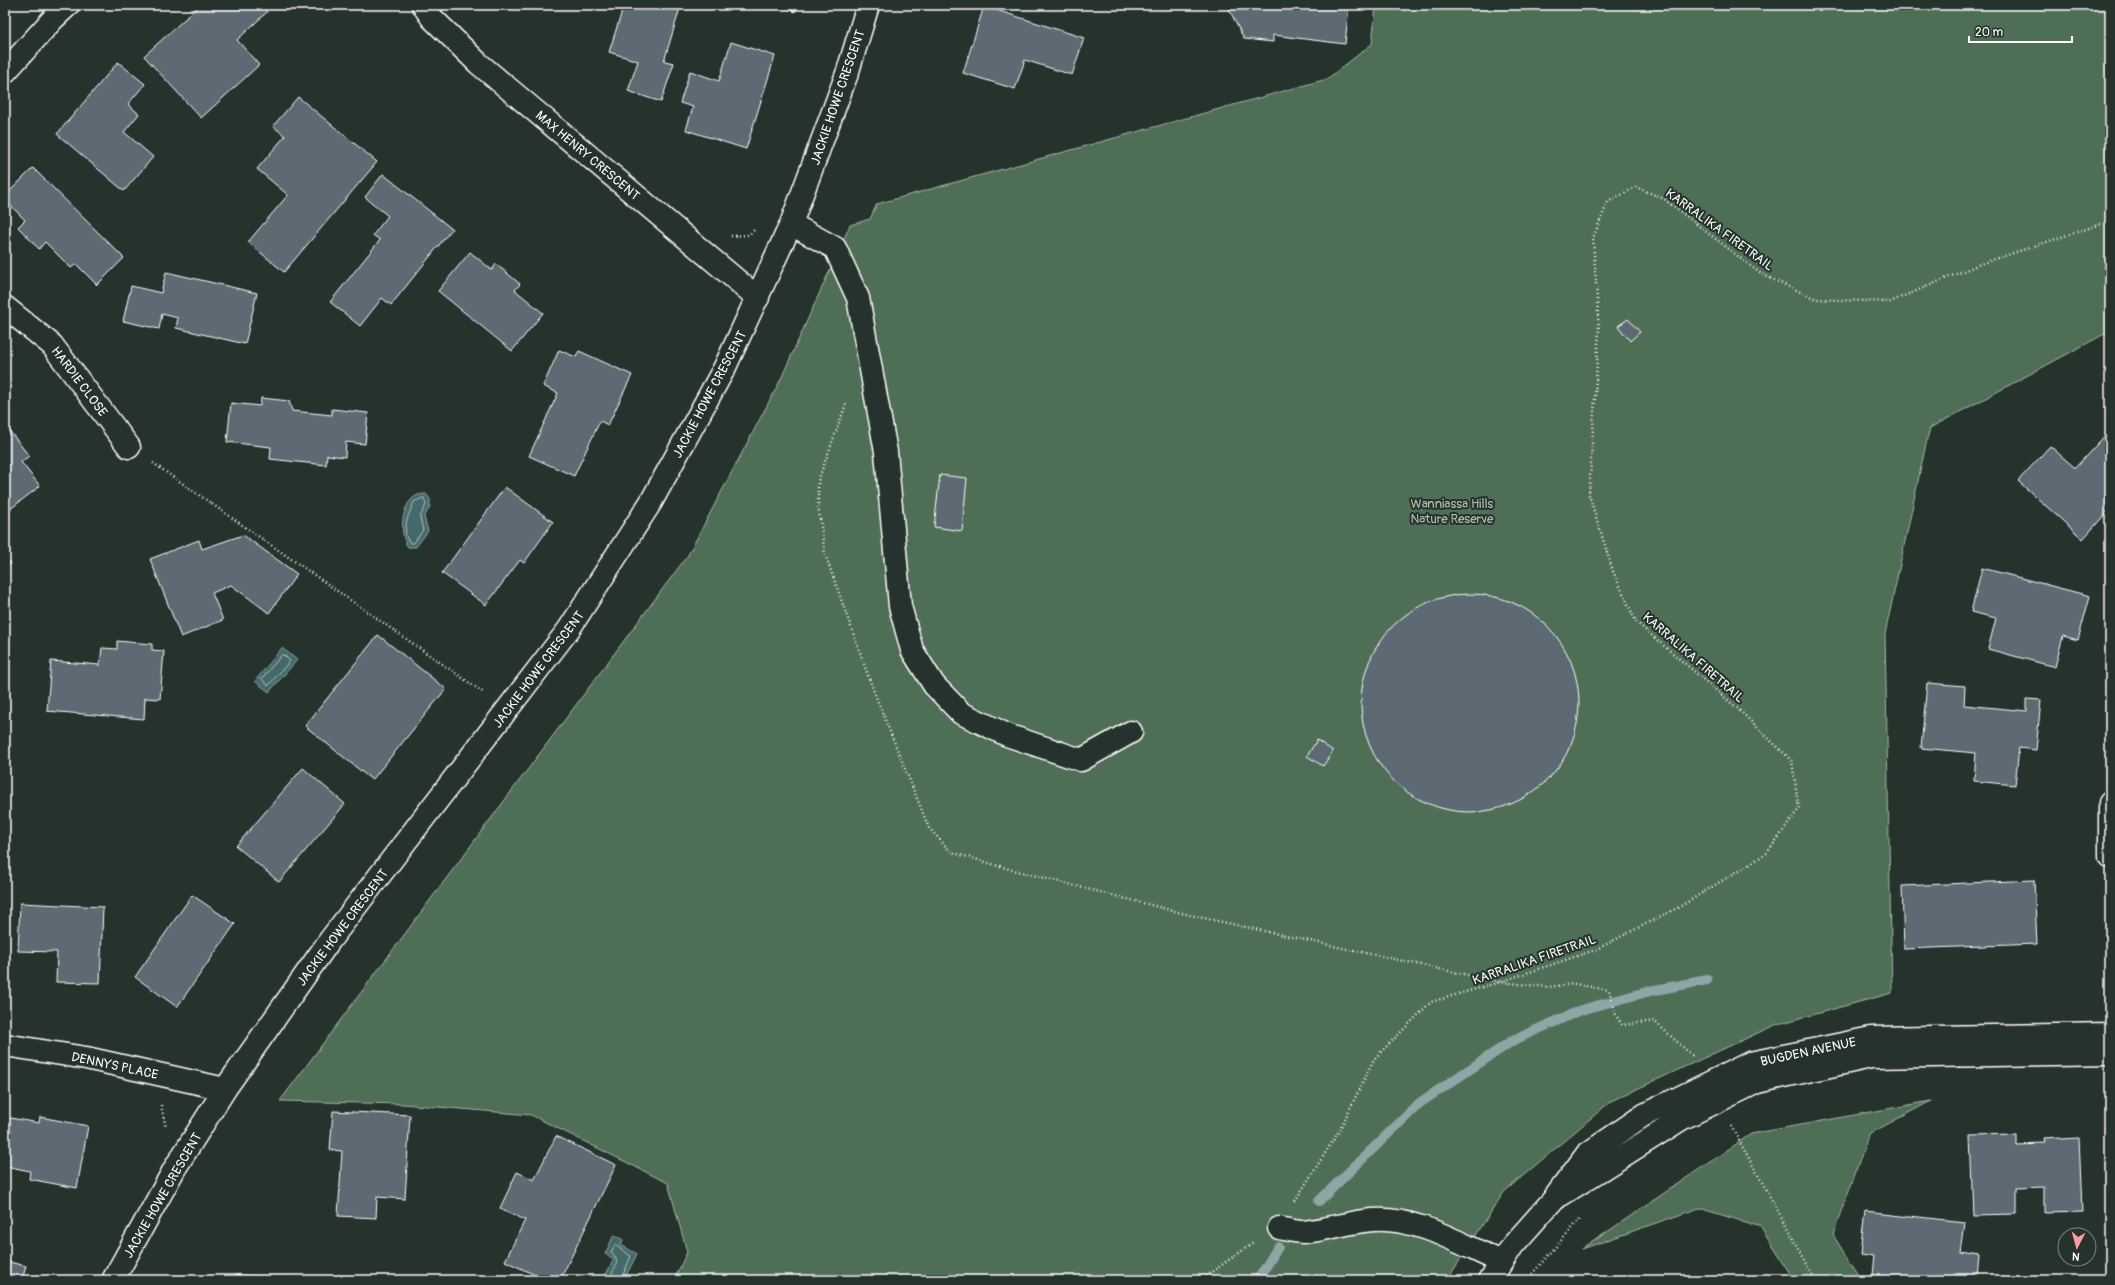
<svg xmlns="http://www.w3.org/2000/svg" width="2115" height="1285" font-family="Pangolin,sans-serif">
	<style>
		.green { fill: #4f6e57; stroke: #a7b6ab }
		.water { fill: #44696a; stroke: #8fa5a6 }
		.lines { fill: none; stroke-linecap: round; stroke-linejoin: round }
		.shore { stroke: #b4c3c3; stroke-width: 1 }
		.stream { stroke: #8fa5a6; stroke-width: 10 }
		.building { fill: #5d6a73; stroke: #fff }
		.minor-casing { stroke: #fff; stroke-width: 25 }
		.path { stroke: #fff; stroke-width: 2.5; stroke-dasharray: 1 3; stroke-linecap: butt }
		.minor { stroke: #26332d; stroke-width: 22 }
		.labels { text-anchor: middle; stroke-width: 4; stroke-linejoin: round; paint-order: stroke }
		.street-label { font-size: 13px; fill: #fff; stroke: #26332d }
		.park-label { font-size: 13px; fill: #b0beb3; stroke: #26332d }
	</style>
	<rect width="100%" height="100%" fill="#26332d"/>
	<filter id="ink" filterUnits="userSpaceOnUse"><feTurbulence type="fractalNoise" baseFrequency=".025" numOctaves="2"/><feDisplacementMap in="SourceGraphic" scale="8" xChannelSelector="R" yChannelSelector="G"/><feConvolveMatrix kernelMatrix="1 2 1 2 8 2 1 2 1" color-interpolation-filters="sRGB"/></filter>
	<g filter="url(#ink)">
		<path class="green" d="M 1376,5 L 2110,5 L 2110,331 L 1930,428 L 1926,444 L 1885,634 L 1892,993 L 1775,1025 L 1611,1101 L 1504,1192 L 1447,1280 L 674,1280 L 687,1252 L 668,1183 L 531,1115 L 403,1104 L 280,1101 L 688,555 L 780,381 L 850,225 L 870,219 L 877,204 L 1327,79 L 1372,44 Z
			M 1931,1101 L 1869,1134 L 1833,1235 L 1861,1280 L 1794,1280 L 1761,1227 L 1699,1208 L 1582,1249 L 1751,1134 Z"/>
		<path class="water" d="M 426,494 L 430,499 L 430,507 L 424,517 L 428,531 L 416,547 L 408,547 C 397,533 402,492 426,494 Z
			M 282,648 L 297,660 L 269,692 L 255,681 Z
			M 614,1235 L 623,1240 L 621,1245 L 637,1254 L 624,1280 L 603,1280 L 614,1259 L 605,1254 Z"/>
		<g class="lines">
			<path class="shore" d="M 424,498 L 426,505 L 420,517 L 423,530 L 414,543 L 410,543 C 400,533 409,513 414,502 Z
				M 282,655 L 284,655 L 290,661 L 268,686 L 262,679 Z
				M 608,1280 C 614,1268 622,1262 611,1252 L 615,1245 L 631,1256 L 621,1280"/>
			<path class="stream" d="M 1319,1201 L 1421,1102 L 1512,1041 L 1581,1010 L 1650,991 L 1707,980
				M 1258,1280 L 1278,1247"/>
		</g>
		<path class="building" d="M 200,5 L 260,5 L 267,12 L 237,40 L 259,65 L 201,118 L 144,56 Z
			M 624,5 L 681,5 L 664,61 L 674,63 L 661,102 L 628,91 L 638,61 L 609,52 Z
			M 783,5 L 797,5 L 795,12 Z
			M 1233,5 L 1349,5 L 1345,44 L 1273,35 L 1273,42 L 1244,39 L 1229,9 Z
			M 984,6 L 1084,38 L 1072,75 L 1025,60 L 1015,89 L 963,73 Z
			M 731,42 L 775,56 L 746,149 L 686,130 L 693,107 L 680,103 L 690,71 L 719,81 Z
			M 118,62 L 145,84 L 128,104 L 139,114 L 124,132 L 153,157 L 124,191 L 57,134 Z
			M 298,97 L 377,162 L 284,272 L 248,242 L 288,195 L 257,169 L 285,136 L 273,126 Z
			M 33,168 L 124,258 L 97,285 L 76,264 L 71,268 L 45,242 L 39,249 L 18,227 L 25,220 L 5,200 L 5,196 Z
			M 383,174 L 452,229 L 391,305 L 382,298 L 360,326 L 330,302 L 380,240 L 373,235 L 388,216 L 365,197 Z
			M 470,252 L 492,270 L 496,264 L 520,284 L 515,290 L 543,313 L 512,351 L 438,291 Z
			M 166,272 L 257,293 L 245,344 L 176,328 L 178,318 L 162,314 L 159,329 L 123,321 L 131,286 L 161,293 Z
			M 1628,319 L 1640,332 L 1630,341 L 1618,326 Z
			M 559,350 L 576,357 L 579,351 L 632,375 L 608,425 L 600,421 L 574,476 L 529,456 L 558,393 L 543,386 Z
			M 261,398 L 289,401 L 292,411 L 332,415 L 332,409 L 368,413 L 365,444 L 346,442 L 345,457 L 327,455 L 326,465 L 270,459 L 271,447 L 227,442 L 231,403 L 260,406 Z
			M 5,425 L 29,456 L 21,462 L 40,486 L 5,513 Z
			M 2110,430 L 2110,511 L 2109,510 L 2083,539 L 2018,481 L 2050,446 L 2075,468 Z
			M 940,475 L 967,478 L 962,531 L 934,527 Z
			M 505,487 L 553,522 L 524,563 L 520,560 L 486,605 L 442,573 Z
			M 243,535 L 297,574 L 269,613 L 231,585 L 212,593 L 223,620 L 181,637 L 150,559 L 199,540 L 202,549 Z
			M 5,558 L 11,563 L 5,570 Z
			M 1982,568 L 2090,596 L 2078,640 L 2063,636 L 2055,667 L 1988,649 L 1996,618 L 1971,612 Z
			M1361 703a109 109 0 1 1 218 0a109 109 0 1 1-218 0Z
			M 378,635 L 446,689 L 372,780 L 305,726 Z
			M 117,641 L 152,644 L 152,650 L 164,651 L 160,699 L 145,698 L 144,719 L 47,711 L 51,661 L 100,665 L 102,648 L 117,649 Z
			M 1927,683 L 1965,686 L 1964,705 L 2027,711 L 2027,699 L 2041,700 L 2036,750 L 2019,748 L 2015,785 L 1974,781 L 1976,753 L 1921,748 Z
			M 1317,740 L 1333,751 L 1323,766 L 1307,756 Z
			M 303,768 L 345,804 L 279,882 L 236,846 Z
			M 2034,880 L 2037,944 L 1904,949 L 1902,886 Z
			M 192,895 L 235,924 L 177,1007 L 135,977 Z
			M 20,903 L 103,907 L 100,983 L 56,982 L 57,952 L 18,951 Z
			M 333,1111 L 410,1115 L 405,1199 L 377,1197 L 376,1218 L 338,1216 L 342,1151 L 330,1150 Z
			M 5,1117 L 39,1123 L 40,1117 L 88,1126 L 77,1188 L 29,1179 L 30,1171 L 5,1166 Z
			M 2015,1134 L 2015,1144 L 2045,1143 L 2044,1139 L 2079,1137 L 2082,1212 L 2044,1213 L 2044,1188 L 2017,1189 L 2017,1215 L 1973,1216 L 1970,1135 Z
			M 556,1136 L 616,1165 L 560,1280 L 546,1280 L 505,1261 L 525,1220 L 500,1208 L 517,1172 L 534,1180 Z
			M 1866,1211 L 1964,1222 L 1960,1253 L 1979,1256 L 1977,1280 L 1920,1280 L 1872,1275 L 1874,1257 L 1861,1255 Z
			M 5,1261 L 26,1266 L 22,1280 L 5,1280 Z
			M 236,1275 L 302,1278 L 301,1280 L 236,1280 Z"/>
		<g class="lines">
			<defs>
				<path id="minor" d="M 423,5 L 432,18 L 478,63 L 758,298
					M 5,72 L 53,19 L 68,5
					M 791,224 L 835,248 L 858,298 L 886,452 L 900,606 L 912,650 L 934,685 L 961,713 L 1007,735 L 1081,760 L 1131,732
					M 5,307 L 52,345 L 129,447
					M 2110,803 L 2110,857
					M 5,1045 L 86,1058 L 225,1089
					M 1561,1195 L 1683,1118 L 1757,1082 L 1871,1057 L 2110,1053
					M 1279,1228 C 1286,1229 1295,1232 1303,1232 C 1326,1230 1349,1222 1372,1220 C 1417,1216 1463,1246 1502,1262
					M 113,1280 L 175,1168 L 225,1089 L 330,940 L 569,629 L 651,502 L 725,367 L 791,224 L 848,71 L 868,5
					M 1490,1280 L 1513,1245 L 1553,1200 L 1587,1154 L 1644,1115 L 1750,1063 L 1871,1038 L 2110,1034"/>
			</defs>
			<use href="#minor" class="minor-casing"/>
			<path class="path" d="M 731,236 L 749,235 L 754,230
				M 846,404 L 818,481 L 818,505 L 825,554 L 874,692 L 929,828 L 951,852 L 1009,869 L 1190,915 L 1500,982 L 1548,987 L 1575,984 L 1609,990 L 1616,1015 L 1622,1025 L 1654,1021 L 1694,1057
				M 153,463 L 484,693
				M 161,1105 L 166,1128
				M 1731,1126 L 1816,1280
				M 1295,1201 L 1339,1131 L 1374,1059 L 1431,1002 L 1500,982 L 1595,950 L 1681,906 L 1767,853 L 1799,809 L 1792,761 L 1737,708 L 1636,622 L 1613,571 L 1589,495 L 1599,329 L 1593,238 L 1608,202 L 1636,187 L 1664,199 L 1761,274 L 1816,299 L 1890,302 L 1980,264 L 2110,221
				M 1532,1274 L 1580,1219
				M 1204,1280 L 1207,1275 L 1255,1242"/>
			<use href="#minor" class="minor"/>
		</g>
	</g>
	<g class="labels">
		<g class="street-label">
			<text transform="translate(837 97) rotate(-71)" y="5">JACKIE HOWE CRESCENT</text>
			<text transform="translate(588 155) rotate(40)" y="5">MAX HENRY CRESCENT</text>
			<text transform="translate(1720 229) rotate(36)" y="5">KARRALIKA FIRETRAIL</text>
			<text transform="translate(80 381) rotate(53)" y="5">HARDIE CLOSE</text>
			<text transform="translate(709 394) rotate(-62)" y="5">JACKIE HOWE CRESCENT</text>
			<text transform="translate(1694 657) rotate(41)" y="5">KARRALIKA FIRETRAIL</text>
			<text transform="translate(538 669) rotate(-53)" y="5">JACKIE HOWE CRESCENT</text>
			<text transform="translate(342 927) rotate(-53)" y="5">JACKIE HOWE CRESCENT</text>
			<text transform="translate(1534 959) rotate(-19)" y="5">KARRALIKA FIRETRAIL</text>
			<text transform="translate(1808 1051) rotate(-12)" y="5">BUGDEN AVENUE</text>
			<text transform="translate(115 1065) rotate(12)" y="5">DENNYS PLACE</text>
			<text transform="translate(162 1195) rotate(-60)" y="5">JACKIE HOWE CRESCENT</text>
		</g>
		<g class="park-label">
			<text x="1452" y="508">Wanniassa Hills<tspan x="1452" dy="15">Nature Reserve</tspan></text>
		</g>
	</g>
	<rect width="2115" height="1285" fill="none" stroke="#26332d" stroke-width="20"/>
	<rect x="10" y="10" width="2095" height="1265" fill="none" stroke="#fff" stroke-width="1.5" filter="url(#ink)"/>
	<g transform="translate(2077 1247) rotate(186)"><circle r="19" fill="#26332d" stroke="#7d8581"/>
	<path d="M0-3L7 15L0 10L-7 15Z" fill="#ff9aa2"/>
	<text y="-6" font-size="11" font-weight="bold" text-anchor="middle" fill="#ffffff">N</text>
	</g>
	<path d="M1969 36v6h103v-6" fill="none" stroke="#ffffff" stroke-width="2"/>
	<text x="1975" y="36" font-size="12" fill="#ffffff" stroke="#26332d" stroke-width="3" paint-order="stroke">20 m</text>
</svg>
